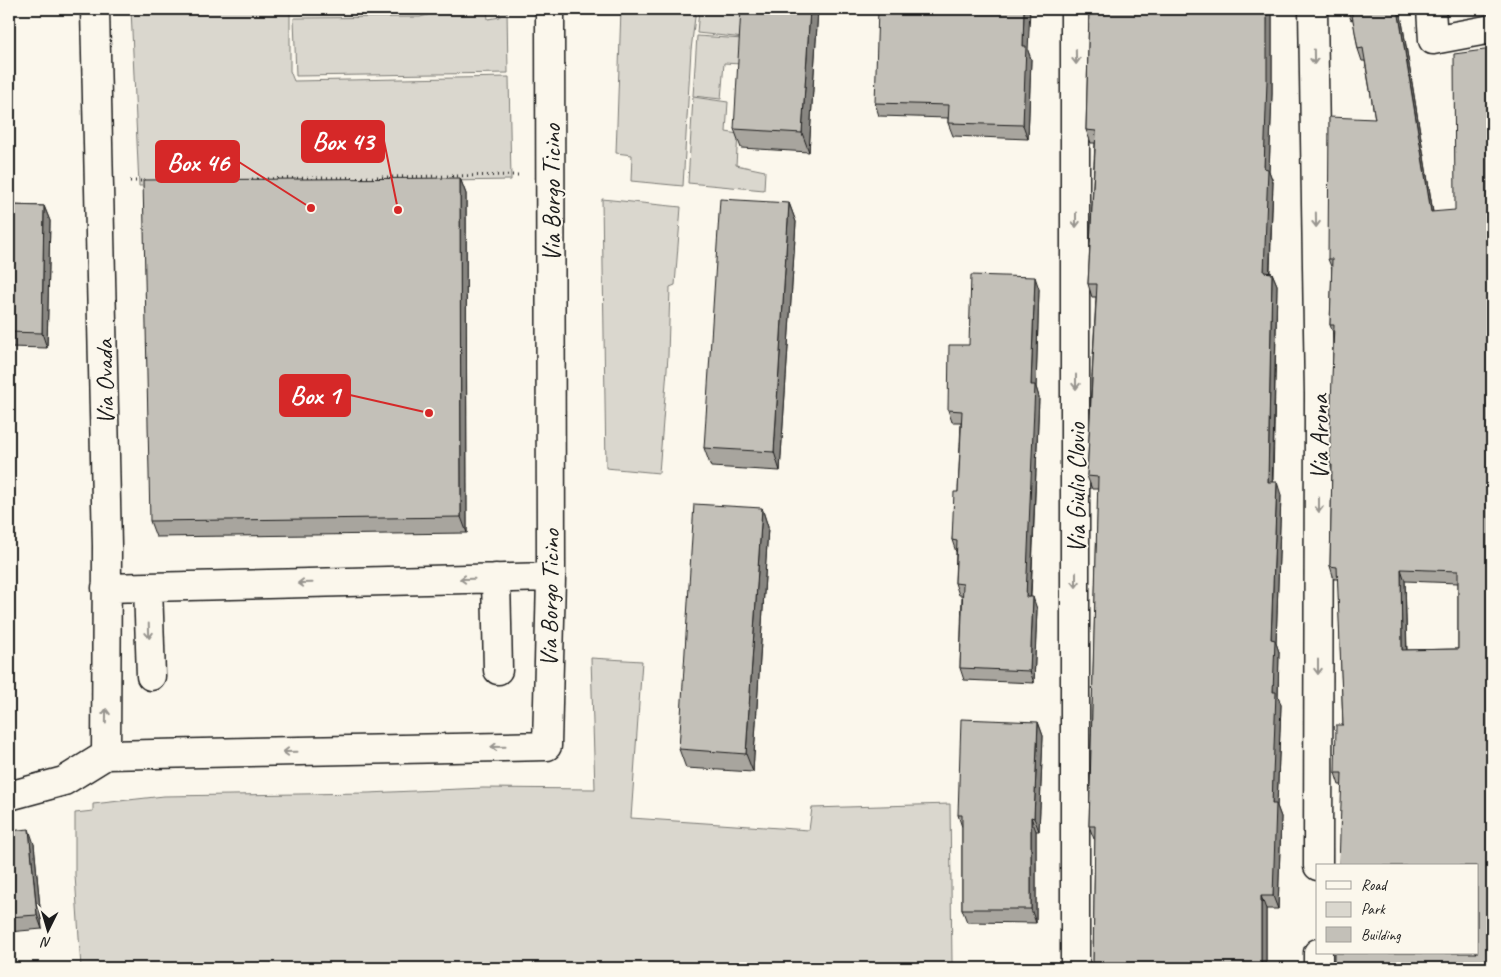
<svg xmlns="http://www.w3.org/2000/svg" width="1501" height="977" font-family="Caveat,sans-serif">
	<style>
		.green { fill: #dad7ce; stroke: #7b7a75 }
		.lines { fill: none; stroke-linecap: round; stroke-linejoin: round }
		.minor-casing { stroke: #1c1c1c; stroke-width: 31 }
		.path { stroke: #1c1c1c; stroke-width: 3; stroke-dasharray: 1 4; stroke-linecap: butt }
		.minor { stroke: #fbf7ec; stroke-width: 28 }
		.wall { fill: #a8a59e; stroke: #1c1c1c; fill-rule: evenodd }
		.shaded-wall { fill: #888681; stroke: #1c1c1c }
		.building { fill: #c3c0b8; stroke: #1c1c1c; fill-rule: evenodd }
		.oneway { stroke: #97948e }
		.labels { text-anchor: middle; stroke-width: 4; stroke-linejoin: round; paint-order: stroke }
		.street-label { font-size: 25px; fill: #1c1c1c; stroke: #fbf7ec }
		.leader { fill: none; stroke: #d62828; stroke-width: 2 }
		.callout-dot { fill: #d62828; stroke: #fbf7ec; stroke-width: 2 }
		.callout { fill: #d62828; stroke: #d62828; stroke-width: 2 }
		.callout-label { font-size: 26px; text-anchor: middle; font-weight: bold; fill: #fff }
	</style>
	<rect width="100%" height="100%" fill="#fbf7ec"/>
	<filter id="ink" filterUnits="userSpaceOnUse"><feTurbulence type="fractalNoise" baseFrequency=".02" numOctaves="2"/><feDisplacementMap in="SourceGraphic" scale="10" xChannelSelector="R" yChannelSelector="G"/><feConvolveMatrix kernelMatrix="1 2 1 2 8 2 1 2 1" color-interpolation-filters="sRGB"/></filter>
	<g filter="url(#ink)">
		<path class="green" d="M 131,9 L 290,9 L 290,71 L 294,81 L 509,77 L 511,180 L 139,186 Z
			M 435,9 L 487,10 L 488,19 L 500,17 L 499,9 L 507,9 L 508,73 L 296,76 L 294,18 L 420,17 L 428,15 Z
			M 621,9 L 696,9 L 691,50 L 683,186 L 631,181 L 632,155 L 616,153 Z
			M 699,9 L 745,9 L 744,38 L 697,33 Z
			M 697,36 L 743,39 L 741,64 L 724,63 L 721,99 L 693,96 Z
			M 693,97 L 728,102 L 726,132 L 738,134 L 736,165 L 765,171 L 764,190 L 688,183 Z
			M 602,199 L 681,207 L 675,285 L 670,287 L 668,356 L 659,473 L 606,468 Z
			M 591,658 L 642,661 L 631,818 L 809,830 L 812,808 L 950,804 L 952,962 L 960,968 L 81,968 L 75,875 L 75,813 L 93,811 L 93,804 L 164,796 L 368,793 L 483,788 L 595,789 Z"/>
		<g class="lines">
			<defs>
				<path id="minor" d="M 95,9 L 107,546 L 106,755
					M 1075,9 L 1075,968
					M 1313,9 L 1319,394 L 1318,866
					M 1431,9 L 1433,40 L 1492,29
					M 496,578 L 498,670
					M 148,587 L 151,676
					M 106,588 L 551,577
					M 106,755 L 547,746 L 551,577 L 550,9
					M 9,796 L 64,781 L 106,755
					M 1318,968 L 1318,953"/>
			</defs>
			<use href="#minor" class="minor-casing"/>
			<path class="path" d="M 252,179 L 518,175
				M 130,181 L 146,181"/>
			<use href="#minor" class="minor"/>
		</g>
		<path class="wall" d="M 818,9 L 809,152 L 741,148 L 734,129 Z
			M 1089,9 L 1272,9 L 1272,94 L 1269,171 L 1273,182 L 1270,272 L 1272,273 L 1277,285 L 1273,482 L 1281,495 L 1276,643 L 1279,652 L 1278,696 L 1281,705 L 1277,806 L 1281,817 L 1278,909 L 1266,909 L 1266,968 L 1093,968 L 1095,839 L 1094,839 L 1089,826 L 1098,489 L 1092,489 L 1087,476 L 1096,297 L 1092,297 L 1088,284 L 1095,143 L 1091,143 L 1086,130 Z
			M 1347,9 L 1400,9 L 1433,212 L 1492,968 L 1335,968 L 1334,965 L 1477,953 L 1342,785 L 1339,785 L 1335,773 L 1343,725 L 1338,579 L 1334,579 L 1330,566 L 1332,469 L 1330,465 L 1334,335 L 1330,325 L 1332,269 L 1328,259 L 1375,119 L 1365,61 L 1362,61 L 1358,49 L 1353,19 L 1351,20 ZM 1405,581 L 1458,583 L 1458,649 L 1407,650 Z
			M 1028,51 L 1031,59 L 1028,139 L 953,136 L 948,123 L 948,118 L 879,116 L 875,103 Z
			M 460,178 L 466,194 L 467,533 L 156,537 L 150,521 Z
			M 789,203 L 796,222 L 780,471 L 711,467 L 704,448 Z
			M 9,205 L 44,206 L 50,221 L 47,348 L 9,347 Z
			M 1039,289 L 1036,387 L 1039,397 L 1031,597 L 1037,609 L 1034,683 L 964,680 L 960,668 L 962,595 L 959,595 L 955,583 L 956,552 L 952,540 L 958,492 L 961,422 L 952,422 L 948,410 L 969,345 Z
			M 762,508 L 768,527 L 753,772 L 686,768 L 679,749 Z
			M 1038,722 L 1043,736 L 1039,831 L 1036,831 L 1036,923 L 967,922 L 962,909 L 962,827 L 958,815 Z
			M 9,831 L 34,844 L 42,929 L 9,932 Z"/>
		<path class="shaded-wall" d="M 810,9 L 818,9 L 809,152 L 802,133 Z
			M 1024,9 L 1030,9 L 1028,51 L 1031,59 L 1028,139 L 1023,125 L 1023,46 Z
			M 1267,9 L 1272,9 L 1272,94 L 1269,171 L 1273,182 L 1269,285 L 1264,272 L 1264,168 Z
			M 1398,9 L 1400,9 L 1435,225 L 1431,212 Z
			M 460,178 L 466,194 L 467,533 L 461,517 Z
			M 789,203 L 796,222 L 780,471 L 774,452 Z
			M 44,206 L 50,221 L 47,348 L 42,333 Z
			M 1272,273 L 1277,285 L 1272,495 L 1268,482 Z
			M 1035,277 L 1039,289 L 1036,387 L 1039,397 L 1030,609 L 1026,597 L 1031,385 Z
			M 1277,482 L 1281,495 L 1276,643 L 1279,652 L 1278,696 L 1281,705 L 1277,806 L 1281,817 L 1278,909 L 1273,896 L 1272,804 L 1273,692 L 1271,639 Z
			M 762,508 L 768,527 L 753,772 L 746,754 Z
			M 1401,569 L 1405,581 L 1407,662 L 1402,650 Z
			M 1033,597 L 1037,609 L 1034,683 L 1030,671 Z
			M 1038,722 L 1043,736 L 1039,831 L 1034,818 Z
			M 1031,817 L 1036,831 L 1036,923 L 1031,909 Z
			M 29,829 L 34,844 L 42,929 L 37,915 Z
			M 1261,896 L 1266,909 L 1266,968 L 1261,968 Z"/>
		<path class="building" d="M 741,9 L 810,9 L 802,133 L 734,129 Z
			M 878,9 L 1024,9 L 1023,46 L 1026,46 L 1023,125 L 948,123 L 949,105 L 875,103 Z
			M 1089,9 L 1267,9 L 1267,81 L 1264,168 L 1268,169 L 1264,272 L 1272,273 L 1268,482 L 1277,482 L 1271,639 L 1275,640 L 1273,692 L 1276,692 L 1272,804 L 1276,804 L 1273,896 L 1261,896 L 1261,968 L 1093,968 L 1095,826 L 1089,826 L 1098,477 L 1087,476 L 1097,284 L 1088,284 L 1096,131 L 1086,130 Z
			M 1351,9 L 1398,9 L 1431,212 L 1455,210 L 1454,54 L 1492,49 L 1492,968 L 1337,968 L 1337,965 L 1334,965 L 1334,953 L 1477,953 L 1477,866 L 1339,866 L 1342,773 L 1335,773 L 1336,725 L 1343,725 L 1337,567 L 1330,566 L 1332,465 L 1330,465 L 1330,430 L 1334,325 L 1330,325 L 1332,259 L 1328,259 L 1329,117 L 1375,119 L 1363,48 L 1358,49 ZM 1401,569 L 1458,571 L 1458,649 L 1402,650 Z
			M 460,178 L 461,517 L 150,521 L 143,180 Z
			M 720,199 L 789,203 L 774,452 L 704,448 Z
			M 9,205 L 44,206 L 42,333 L 9,332 Z
			M 971,275 L 1035,277 L 1031,385 L 1035,385 L 1026,597 L 1033,597 L 1030,671 L 960,668 L 963,584 L 955,583 L 957,541 L 952,540 L 954,492 L 958,492 L 962,411 L 948,410 L 949,345 L 969,345 Z
			M 694,504 L 762,508 L 746,754 L 679,749 Z
			M 961,719 L 1038,722 L 1034,818 L 1031,817 L 1031,909 L 962,909 L 962,815 L 958,815 Z
			M 29,829 L 37,915 L 9,917 L 9,831 Z"/>
		<defs><path id="oneway-shaft" d="M-6 0H5M1.5-3L5.5 0L1.5 3" fill="none" stroke-width="1.6" stroke-linecap="round" stroke-linejoin="round" transform="scale(1.25)"/></defs>
		<g class="oneway">
			<use href="#oneway-shaft" transform="translate(1076 57) rotate(89)"/>
			<use href="#oneway-shaft" transform="translate(1314 57) rotate(89)"/>
			<use href="#oneway-shaft" transform="translate(1076 220) rotate(90)"/>
			<use href="#oneway-shaft" transform="translate(1316 220) rotate(89)"/>
			<use href="#oneway-shaft" transform="translate(1076 382) rotate(90)"/>
			<use href="#oneway-shaft" transform="translate(1319 505) rotate(90)"/>
			<use href="#oneway-shaft" transform="translate(467 579) rotate(179)"/>
			<use href="#oneway-shaft" transform="translate(1076 580) rotate(90)"/>
			<use href="#oneway-shaft" transform="translate(305 583) rotate(179)"/>
			<use href="#oneway-shaft" transform="translate(149 631) rotate(88)"/>
			<use href="#oneway-shaft" transform="translate(1318 667) rotate(90)"/>
			<use href="#oneway-shaft" transform="translate(106 716) rotate(-89)"/>
			<use href="#oneway-shaft" transform="translate(498 747) rotate(179)"/>
			<use href="#oneway-shaft" transform="translate(290 752) rotate(179)"/>
		</g>
	</g>
	<g class="labels">
		<g class="street-label">
			<text transform="translate(551 193) rotate(-90)" y="9">Via Borgo Ticino</text>
			<text transform="translate(104 382) rotate(-91)" y="9">Via Ovada</text>
			<text transform="translate(1319 437) rotate(-90)" y="9">Via Arona</text>
			<text transform="translate(1076 488) rotate(-90)" y="9">Via Giulio Clovio</text>
			<text transform="translate(549 598) rotate(-89)" y="9">Via Borgo Ticino</text>
		</g>
	</g>
	<path class="leader" d="M398 210L384 141M311 208L239 162M429 413L350 395"/>
	<g class="callout-dot">
		<circle cx="398" cy="210" r="5"/>
		<circle cx="311" cy="208" r="5"/>
		<circle cx="429" cy="413" r="5"/>
	</g>
	<g class="callout">
		<rect x="302" y="121" width="82" height="41" rx="5"/>
		<rect x="156" y="141" width="83" height="41" rx="5"/>
		<rect x="280" y="375" width="70" height="41" rx="5"/>
	</g>
	<g class="callout-label">
		<text x="343" y="150">Box 43</text>
		<text x="198" y="171">Box 46</text>
		<text x="315" y="404">Box 1</text>
	</g>
	<rect width="1501" height="977" fill="none" stroke="#fbf7ec" stroke-width="30"/>
	<rect x="15" y="15" width="1471" height="947" fill="none" stroke="#1c1c1c" stroke-width="2" filter="url(#ink)"/>
	<rect x="1316" y="864" width="162" height="90" fill="#fbf7ec" stroke="#a29f99"/>
	<rect x="1326" y="881" width="25" height="8" fill="#fbf7ec" stroke="#a29f99"/>
	<text x="1361" y="890" font-size="15" fill="#1c1c1c">Road</text>
	<rect x="1326" y="902" width="25" height="15" fill="#dad7ce" stroke="#a29f99"/>
	<text x="1361" y="914" font-size="15" fill="#1c1c1c">Park</text>
	<rect x="1326" y="927" width="25" height="15" fill="#c3c0b8" stroke="#a29f99"/>
	<text x="1361" y="940" font-size="15" fill="#1c1c1c">Building</text>
	<g transform="translate(48 930) rotate(185)" stroke="#fbf7ec" stroke-width="4" paint-order="stroke">
	<path d="M0-4L9 19L0 12L-9 19Z" fill="#1c1c1c"/>
	<text y="-8" font-size="14" font-weight="bold" text-anchor="middle" fill="#1c1c1c">N</text>
	</g>
</svg>
